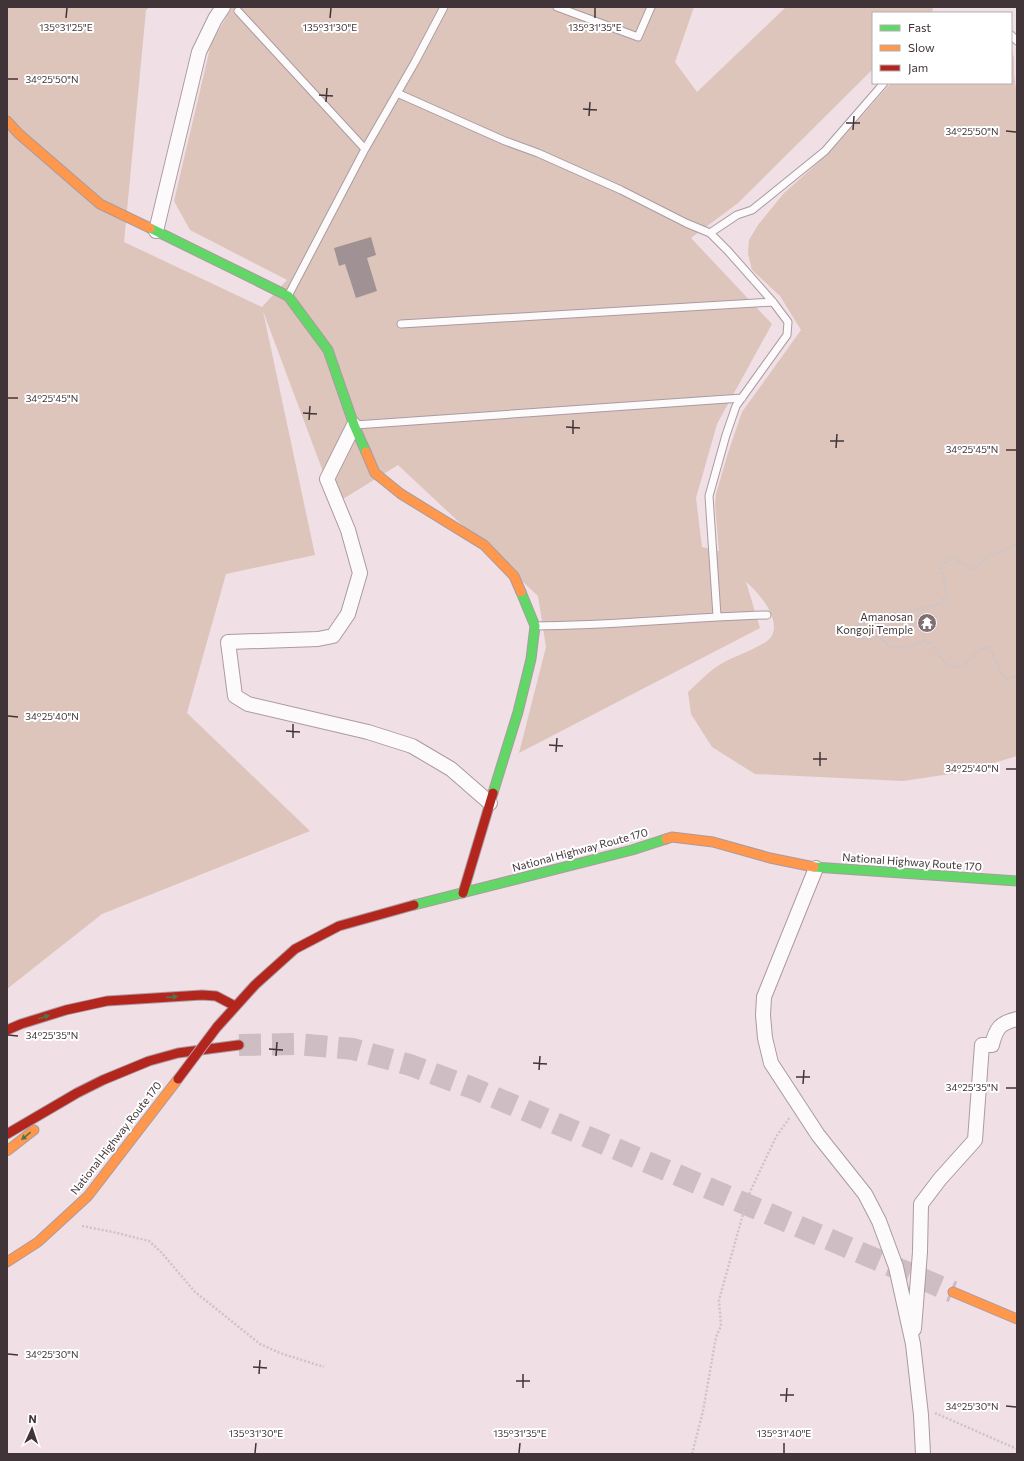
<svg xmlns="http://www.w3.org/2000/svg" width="1024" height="1461" font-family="Commissioner,sans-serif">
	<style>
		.green { fill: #ddc5bb }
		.building { fill: #a09194 }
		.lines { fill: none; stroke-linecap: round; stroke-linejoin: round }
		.highway-tunnel { stroke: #cebdc3; stroke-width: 22; stroke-dasharray: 22 11; stroke-linecap: butt }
		.lane-casing { stroke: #a99ba1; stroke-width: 9 }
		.street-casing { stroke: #a99ba1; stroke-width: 16 }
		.fast-casing { stroke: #a99ba1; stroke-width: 11 }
		.slow-casing { stroke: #a99ba1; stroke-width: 11 }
		.jam-casing { stroke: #a99ba1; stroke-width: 11 }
		.path { stroke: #cbc4c8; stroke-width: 2.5; stroke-dasharray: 2 2; stroke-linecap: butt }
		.lane { stroke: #fdfafb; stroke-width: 7 }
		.street { stroke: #fdfafb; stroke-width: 14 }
		.fast { stroke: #63d668; stroke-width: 9 }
		.slow { stroke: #ff974d; stroke-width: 9 }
		.jam { stroke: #b3261e; stroke-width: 9 }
		.jam-bridge-casing { stroke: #b7a6b3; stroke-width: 11; stroke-linecap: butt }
		.jam-bridge { stroke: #b3261e; stroke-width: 9 }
		.oneway { fill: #4f754c }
		.ticks { fill: none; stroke: #413439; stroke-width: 1.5 }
		.labels { text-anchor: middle; stroke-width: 4; stroke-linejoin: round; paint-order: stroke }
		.poi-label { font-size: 11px; fill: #413439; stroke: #fff; text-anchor: end }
		.street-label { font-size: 11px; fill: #413439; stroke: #fff }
		.ticks-label { font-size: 10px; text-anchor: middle; fill: #413439; stroke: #fff; stroke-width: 4; stroke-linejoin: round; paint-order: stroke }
	</style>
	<rect width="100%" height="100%" fill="#f1dfe6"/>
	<path class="green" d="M 7,7 L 150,7 L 146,10 L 124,242 L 262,307 L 287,280 L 190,230 L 174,201 L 211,44 L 232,7 L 694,7 L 675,62 L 697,92 L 786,7 L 932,7 L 933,10 L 930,13 L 873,13 L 873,69 L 738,203 L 691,238 L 772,324 L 717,424 L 696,498 L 702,547 L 719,551 L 715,504 L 716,494 L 728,453 L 742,412 L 801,330 L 780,296 L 752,270 L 748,254 L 749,240 L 758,225 L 784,193 L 830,152 L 891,83 L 1011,83 L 1011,48 L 1014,58 L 1014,74 L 1017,96 L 1017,756 L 964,772 L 903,781 L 755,774 L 712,747 L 691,714 L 688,692 C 698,683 709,671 721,664 C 734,656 755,650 767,641 C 787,626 759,592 746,582 L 760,628 L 519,753 L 546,647 L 538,596 L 398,465 L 335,504 L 263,311 L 315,555 L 226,574 L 187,713 L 310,831 L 102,914 L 7,989 Z"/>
	<path class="building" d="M 371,237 L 376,255 L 367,258 L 377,291 L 356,298 L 345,264 L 339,266 L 334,248 Z"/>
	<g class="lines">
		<path class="highway-tunnel" d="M 239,1045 L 297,1044 L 353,1049 L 410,1065 L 475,1089 L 953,1292"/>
		<defs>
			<path id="lane" d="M 557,7 L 638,37 L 651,7
				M 238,11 L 365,149
				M 1011,35 L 1017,41
				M 397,93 L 505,141 L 538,153 L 621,190 L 686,223 L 710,233 L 728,251 L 773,302 L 788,322 L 787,335 L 736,406 L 726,435 L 709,496 L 717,616
				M 710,233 L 737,215 L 752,210 L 825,151 L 884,83
				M 288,296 L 365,149 L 415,62 L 444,7
				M 401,324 L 773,302
				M 355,425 L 742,398
				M 535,626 C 612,626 689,617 767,615"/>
			<path id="street" d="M 156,231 L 199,52 L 215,19 L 223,7
				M 354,425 L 327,479 L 348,530 L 360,573 L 348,614 L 333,636 L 318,639 L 228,642 L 235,696 L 248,704 L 368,732 L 412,746 L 451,769 L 490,803
				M 816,868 L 764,997 L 763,1015 L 765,1038 L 771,1063 L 818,1135 L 865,1194 L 879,1221 L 896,1267 L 913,1344 L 921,1415 L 923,1454
				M 914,1329 L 920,1252 L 921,1204 L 940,1179 L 975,1140 L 982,1045 L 992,1045 C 996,1028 1000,1023 1017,1019"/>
			<path id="fast" d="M 150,228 L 288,296 L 328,350 L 354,425 L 366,452
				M 493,793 L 518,712 L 531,659 L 535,626 L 521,592
				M 814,867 L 1017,881
				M 414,905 L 632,850 L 666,839"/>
			<path id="slow" d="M 7,121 L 19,134 L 100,204 L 150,228
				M 366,452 L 375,473 L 401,494 L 484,545 L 514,576 L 521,592
				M 666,839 L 672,837 L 713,842 L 770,858 L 814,867
				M 7,1151 L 34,1130
				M 7,1262 L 38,1242 L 88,1196 L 178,1079
				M 953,1292 L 1017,1319"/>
			<path id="jam" d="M 463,893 L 493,793
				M 217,1027 L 255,985 L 295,949 L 339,926 L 414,905
				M 7,1030 L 21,1024 L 66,1010 L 107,1001 L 202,995 L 216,996 L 235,1006
				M 7,1134 L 77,1093 L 103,1080 L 149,1061 L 178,1053 L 239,1045"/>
		</defs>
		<use href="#lane" class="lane-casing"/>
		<use href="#street" class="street-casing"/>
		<use href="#fast" class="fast-casing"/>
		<use href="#slow" class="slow-casing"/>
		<use href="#jam" class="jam-casing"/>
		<path class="path" d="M 1017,541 L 1013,547 L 988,556 L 974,569 C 961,566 952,549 941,568 L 945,582 L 946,596 L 941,603 L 920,609 L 875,619 L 857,626 L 854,630 L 855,637 L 860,640 L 879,636 L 889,647 L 907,647 L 924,641 L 931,643 L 946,665 C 949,666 952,667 955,667 C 971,667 972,647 990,648 L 1002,675 L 1006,679 L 1017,676
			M 82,1226 L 113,1232 L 149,1241 L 161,1252 L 195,1292 L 260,1344 L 280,1353 L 324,1367
			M 935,1413 L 1017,1449
			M 692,1454 L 703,1411 L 716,1337 L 721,1326 L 719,1300 L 748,1196 L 776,1137 L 790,1117"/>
		<use href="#lane" class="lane"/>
		<use href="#street" class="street"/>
		<use href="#fast" class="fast"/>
		<use href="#slow" class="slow"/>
		<use href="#jam" class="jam"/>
		<defs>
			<path id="jam-bridge" d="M 178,1079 L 217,1027"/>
		</defs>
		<use href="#jam-bridge" class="jam-bridge-casing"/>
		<use href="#jam-bridge" class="jam-bridge"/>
	</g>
	<defs><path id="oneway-solid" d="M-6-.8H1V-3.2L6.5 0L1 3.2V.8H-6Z"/></defs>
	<g class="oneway">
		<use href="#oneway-solid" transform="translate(172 997) rotate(-4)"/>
		<use href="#oneway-solid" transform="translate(44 1017) rotate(-17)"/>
		<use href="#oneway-solid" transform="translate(26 1136) rotate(141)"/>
	</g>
	<path class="ticks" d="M 66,18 L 67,8M 330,18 L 331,8M 595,18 L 595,8M 8,79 L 18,79M 319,95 L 333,96M 326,102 L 327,88M 583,109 L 597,110M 589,116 L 590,102M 846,123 L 860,123M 853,130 L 854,116M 1006,131 L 1016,132M 8,398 L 18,398M 303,413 L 317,414M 309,420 L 310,406M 566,427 L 580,428M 573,434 L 573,420M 830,441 L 844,441M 836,448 L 837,434M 1006,450 L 1016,450M 8,716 L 18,717M 286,731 L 300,732M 293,738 L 293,724M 549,745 L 563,746M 556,752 L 557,738M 813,759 L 827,759M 820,766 L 820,752M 1006,769 L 1016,769M 8,1035 L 18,1036M 269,1049 L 283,1050M 276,1056 L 277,1042M 533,1063 L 547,1064M 539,1070 L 540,1056M 796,1077 L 810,1077M 803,1084 L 804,1070M 1006,1088 L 1016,1088M 8,1354 L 18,1355M 253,1367 L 267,1368M 259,1374 L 260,1360M 516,1381 L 530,1381M 523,1388 L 523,1374M 780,1395 L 794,1395M 786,1402 L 787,1388M 1006,1406 L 1016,1407M 255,1453 L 256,1443M 519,1453 L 520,1443M 784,1453 L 784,1443"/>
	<defs>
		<symbol id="temple-disc" viewBox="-11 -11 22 22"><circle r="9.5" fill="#7f7076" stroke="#fff"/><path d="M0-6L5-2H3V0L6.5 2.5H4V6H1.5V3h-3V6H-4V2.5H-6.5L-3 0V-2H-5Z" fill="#fff"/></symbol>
	</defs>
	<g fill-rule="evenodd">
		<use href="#temple-disc" x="916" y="612" width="22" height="22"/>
	</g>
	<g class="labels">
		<g class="poi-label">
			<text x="913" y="621">Amanosan<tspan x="913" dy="13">Kongoji Temple</tspan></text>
		</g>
		<g class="street-label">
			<text transform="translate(580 850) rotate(-15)" y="4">National Highway Route 170</text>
			<text transform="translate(912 862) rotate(4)" y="4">National Highway Route 170</text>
			<text transform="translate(116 1138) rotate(-52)" y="4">National Highway Route 170</text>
		</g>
	</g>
	<g class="ticks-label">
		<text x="66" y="31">135°31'25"E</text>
		<text x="330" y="31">135°31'30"E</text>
		<text x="595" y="31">135°31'35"E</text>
		<text x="52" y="83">34°25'50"N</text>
		<text x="972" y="135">34°25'50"N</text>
		<text x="52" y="402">34°25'45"N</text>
		<text x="972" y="453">34°25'45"N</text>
		<text x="52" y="720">34°25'40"N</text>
		<text x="972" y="772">34°25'40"N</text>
		<text x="52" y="1039">34°25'35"N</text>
		<text x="972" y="1091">34°25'35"N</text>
		<text x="52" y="1358">34°25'30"N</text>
		<text x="972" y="1410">34°25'30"N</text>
		<text x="256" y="1437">135°31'30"E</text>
		<text x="520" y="1437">135°31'35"E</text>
		<text x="784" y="1437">135°31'40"E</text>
	</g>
	<rect width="1024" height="1461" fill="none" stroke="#413439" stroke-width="16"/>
	<rect x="872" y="12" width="140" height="72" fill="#ffffff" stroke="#b3aeb0"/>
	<rect x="880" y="25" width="20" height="6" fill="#63d668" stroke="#b3aeb0"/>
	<text x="908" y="32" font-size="12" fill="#413439">Fast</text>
	<rect x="880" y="45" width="20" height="6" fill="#ff974d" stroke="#b3aeb0"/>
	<text x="908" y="52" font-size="12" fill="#413439">Slow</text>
	<rect x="880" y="65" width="20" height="6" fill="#b3261e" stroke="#b3aeb0"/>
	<text x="908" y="72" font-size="12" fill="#413439">Jam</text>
	<g transform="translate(32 1429) rotate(3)" stroke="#ffffff" stroke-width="3" paint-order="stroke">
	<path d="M0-3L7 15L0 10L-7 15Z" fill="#413439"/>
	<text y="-6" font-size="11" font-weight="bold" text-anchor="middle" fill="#413439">N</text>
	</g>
</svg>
